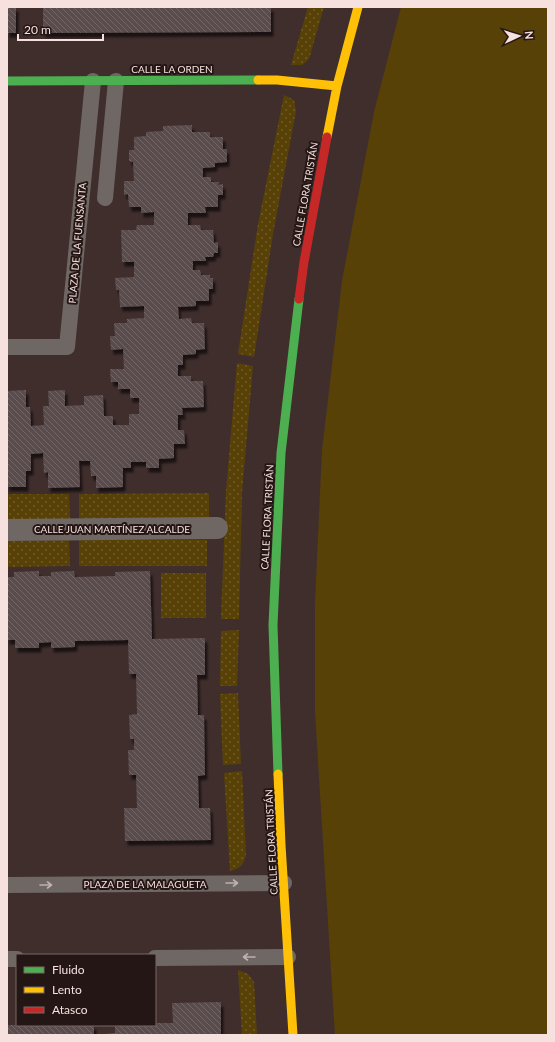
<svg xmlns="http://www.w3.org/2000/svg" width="555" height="1042" font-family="Lato,sans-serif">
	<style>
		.grass { fill: url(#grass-dots) }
		.pitch { fill: #584106 }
		.building { fill: url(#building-back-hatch); filter: url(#shadow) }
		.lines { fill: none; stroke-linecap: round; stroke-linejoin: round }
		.lane { stroke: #6e6764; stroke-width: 16 }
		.street { stroke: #6e6764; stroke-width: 22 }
		.fast { stroke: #4caf50; stroke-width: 9 }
		.slow { stroke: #ffc107; stroke-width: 9 }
		.jam { stroke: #c62828; stroke-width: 9 }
		.oneway { stroke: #c0b0ae }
		.labels { text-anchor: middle; stroke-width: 4; stroke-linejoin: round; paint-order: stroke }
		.street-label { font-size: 10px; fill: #f7e1df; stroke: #241614 }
	</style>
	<defs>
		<pattern id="grass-dots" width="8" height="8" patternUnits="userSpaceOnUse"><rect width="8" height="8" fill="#584106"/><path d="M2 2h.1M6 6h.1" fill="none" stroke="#715c2a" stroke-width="1.8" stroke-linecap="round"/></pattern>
		<pattern id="building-back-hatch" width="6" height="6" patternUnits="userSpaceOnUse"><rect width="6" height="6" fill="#5a4c4d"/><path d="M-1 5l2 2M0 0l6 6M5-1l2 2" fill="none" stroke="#726666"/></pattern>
		<filter id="shadow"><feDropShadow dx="2.5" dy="4.5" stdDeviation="1" flood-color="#0009"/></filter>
	</defs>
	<rect width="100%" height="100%" fill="#402e2d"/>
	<path class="grass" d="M 308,7 L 324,7 L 309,59 L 302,65 L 291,65 Z
		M 284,95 L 294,100 L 296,111 L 273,234 L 254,357 L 238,354 L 258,224 Z
		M 237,363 L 253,366 L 242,492 L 239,619 L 221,619 L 226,491 Z
		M 209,493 L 209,519 L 79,519 L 79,494 Z
		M 7,494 L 69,494 L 70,519 L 7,519 Z
		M 69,540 L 70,566 L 7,567 L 7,541 Z
		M 79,540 L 207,540 L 207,566 L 79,566 Z
		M 161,573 L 206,573 L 206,618 L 161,618 Z
		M 239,630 L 237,686 L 220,686 L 221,631 Z
		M 238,693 L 241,764 L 223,765 L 220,694 Z
		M 242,771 L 246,856 C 243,865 241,868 230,871 L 224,773 Z
		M 238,970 L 248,974 L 254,982 L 257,1035 L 242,1035 Z"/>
	<path class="pitch" d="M 401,7 L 548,7 L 548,1035 L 335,1035 L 315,712 L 315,604 L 322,450 L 342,281 L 374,112 Z"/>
	<path class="building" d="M 7,7 L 16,7 L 16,33 L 7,33 Z
		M 43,7 L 271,7 L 271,32 L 43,33 Z
		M 192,125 L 192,132 L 210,132 L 210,137 L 223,137 L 223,149 L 227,149 L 227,162 L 215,163 L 215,167 L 203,168 L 203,177 L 211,177 L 211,182 L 219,182 L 218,185 L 223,184 L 223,195 L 218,195 L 218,207 L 205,207 L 206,213 L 188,213 L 188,225 L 200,225 L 201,230 L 213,230 L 214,243 L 218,242 L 218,253 L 214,253 L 213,257 L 205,257 L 206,261 L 193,261 L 193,270 L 200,270 L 201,275 L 210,275 L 210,278 L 213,278 L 213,289 L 209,289 L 209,301 L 196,301 L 196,306 L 178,307 L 179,319 L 191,318 L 192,323 L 204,323 L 205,349 L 196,350 L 196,354 L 183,355 L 183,365 L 178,365 L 178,376 L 191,376 L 191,381 L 203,381 L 204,407 L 182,408 L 183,415 L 178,415 L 178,430 L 184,430 L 185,444 L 174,444 L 174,458 L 159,459 L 159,468 L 146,468 L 146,462 L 131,462 L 131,468 L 123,468 L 123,487 L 96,488 L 96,476 L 91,476 L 90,461 L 79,461 L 80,487 L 48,488 L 48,472 L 44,473 L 43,453 L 31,454 L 31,471 L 26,471 L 26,487 L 7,487 L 7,391 L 26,390 L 26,407 L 30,407 L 31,426 L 44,425 L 43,406 L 49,406 L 48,391 L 65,390 L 65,406 L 84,405 L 84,396 L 103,395 L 104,416 L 113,416 L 113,425 L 129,425 L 129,414 L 139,414 L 139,398 L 130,398 L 130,389 L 118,389 L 118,382 L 111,382 L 110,369 L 124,369 L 123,349 L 111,350 L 110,336 L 115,336 L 114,323 L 127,323 L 127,319 L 144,318 L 144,306 L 120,307 L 119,290 L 116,290 L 115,278 L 134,277 L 134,262 L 122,262 L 121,230 L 136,230 L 137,225 L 154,225 L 154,212 L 141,213 L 141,207 L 129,207 L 128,194 L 124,195 L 124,181 L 134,181 L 133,162 L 129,161 L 129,150 L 134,150 L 134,137 L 146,136 L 146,132 L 163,131 L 163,126 Z
		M 39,571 L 39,576 L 51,576 L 51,572 L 74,571 L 75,577 L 115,576 L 115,572 L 150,571 L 152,639 L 205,638 L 205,675 L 197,675 L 198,715 L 204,715 L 205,775 L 198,776 L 199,808 L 210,808 L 211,840 L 125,841 L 124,808 L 137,808 L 136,775 L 129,775 L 128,750 L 134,750 L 134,739 L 130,739 L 129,715 L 137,714 L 136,674 L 129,674 L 128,640 L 75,641 L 75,647 L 51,648 L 51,642 L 39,643 L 39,648 L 15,648 L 15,640 L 7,640 L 7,577 L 14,577 L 14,572 Z
		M 221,1002 L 221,1035 L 105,1035 L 105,1034 L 115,1033 L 115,1025 L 155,1025 L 155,1023 L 173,1023 L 172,1003 Z
		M 7,1025 L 94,1025 L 94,1035 L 7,1035 Z"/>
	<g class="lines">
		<path class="lane" d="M 105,198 L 116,81
			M 7,347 L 67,347 L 93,81
			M 7,885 L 284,883
			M 155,958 L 288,957
			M 7,959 L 17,959"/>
		<path class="street" d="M 7,530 L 217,528"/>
		<path class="fast" d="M 7,81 L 258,80
			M 278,774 L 273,625 L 281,453 L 299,299"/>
		<path class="slow" d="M 258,80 L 277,80 L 337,86
			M 327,137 L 337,86 L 358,7
			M 278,774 L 281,845 L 293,1035"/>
		<path class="jam" d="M 299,299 L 304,262 L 327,137"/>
	</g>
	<defs><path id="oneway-shaft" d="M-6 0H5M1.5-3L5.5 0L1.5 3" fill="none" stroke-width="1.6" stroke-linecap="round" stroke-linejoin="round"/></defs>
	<g class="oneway">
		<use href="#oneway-shaft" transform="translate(232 883)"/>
		<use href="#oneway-shaft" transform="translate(46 885)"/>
		<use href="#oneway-shaft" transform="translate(249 957) rotate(180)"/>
	</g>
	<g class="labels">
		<g class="street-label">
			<text x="172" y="73">CALLE LA ORDEN</text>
			<text transform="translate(305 194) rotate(-80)" y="4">CALLE FLORA TRISTÁN</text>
			<text transform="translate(77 243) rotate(-85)" y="4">PLAZA DE LA FUENSANTA</text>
			<text transform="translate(267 517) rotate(-87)" y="4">CALLE FLORA TRISTÁN</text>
			<text x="112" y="533">CALLE JUAN MARTÍNEZ ALCALDE</text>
			<text transform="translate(271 842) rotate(-93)" y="4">CALLE FLORA TRISTÁN</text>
			<text x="145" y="888">PLAZA DE LA MALAGUETA</text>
		</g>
	</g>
	<rect width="555" height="1042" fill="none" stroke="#f7e1df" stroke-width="16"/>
	<rect x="16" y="954" width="140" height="72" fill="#241614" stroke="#786765"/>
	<rect x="24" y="967" width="20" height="6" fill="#4caf50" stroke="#786765"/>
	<text x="52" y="974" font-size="12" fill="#f7e1df">Fluido</text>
	<rect x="24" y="987" width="20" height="6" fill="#ffc107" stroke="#786765"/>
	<text x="52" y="994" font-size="12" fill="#f7e1df">Lento</text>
	<rect x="24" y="1007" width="20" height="6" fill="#c62828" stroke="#786765"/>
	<text x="52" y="1014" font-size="12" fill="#f7e1df">Atasco</text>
	<g transform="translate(519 36) rotate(86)" stroke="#241614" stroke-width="3" paint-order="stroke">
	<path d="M0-3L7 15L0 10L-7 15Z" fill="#f7e1df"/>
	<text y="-6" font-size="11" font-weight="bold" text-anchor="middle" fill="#f7e1df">N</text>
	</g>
	<path d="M18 34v6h85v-6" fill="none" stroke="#f7e1df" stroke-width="2"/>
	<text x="24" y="34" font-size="12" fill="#f7e1df" stroke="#241614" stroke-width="3" paint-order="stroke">20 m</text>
</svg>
